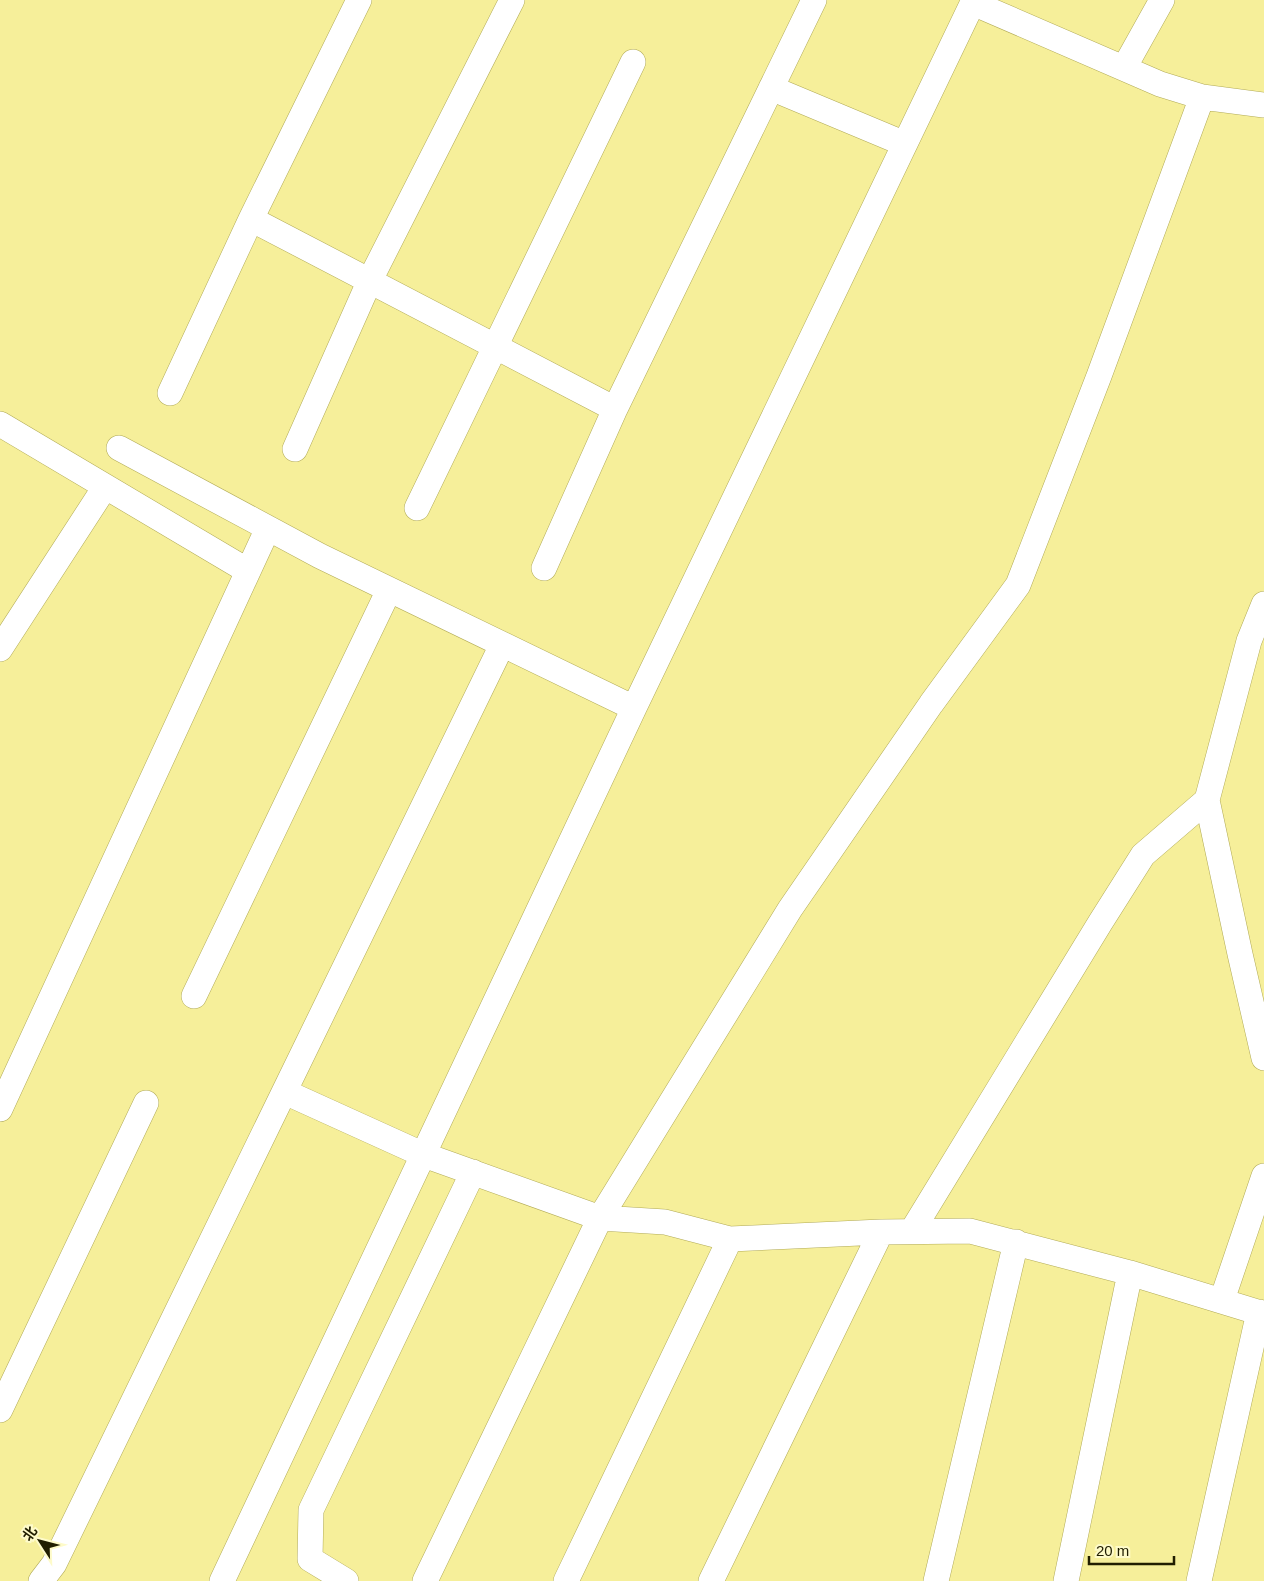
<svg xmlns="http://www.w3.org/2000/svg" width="1264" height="1581" font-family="Helvetica,'Noto Sans SC',sans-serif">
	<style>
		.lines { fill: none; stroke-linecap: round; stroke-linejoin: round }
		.minor-casing { stroke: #b2ab57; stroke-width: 26 }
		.minor { stroke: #fff; stroke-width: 25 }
	</style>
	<rect width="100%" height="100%" fill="#f6ef9a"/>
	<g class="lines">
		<defs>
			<path id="minor" d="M 973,3 L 1160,84 L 1202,97 L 1264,105
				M 1124,68 L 1162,0
				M 771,88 L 905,144
				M 251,219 L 615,409
				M 170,393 L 251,219 L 359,0
				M 0,424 L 248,571
				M 119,448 L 320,556 L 634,708
				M 295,449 L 370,280 L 512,0
				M 417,508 L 633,62
				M 544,568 L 615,409 L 814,0
				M 1264,604 L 1249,641 L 1207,800 L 1240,954 L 1264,1058
				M 0,649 L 105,487
				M 194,996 L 389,590
				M 285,1092 L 424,1155 L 600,1218 L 665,1222 L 730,1239 L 881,1232 L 970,1231 L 1130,1273 L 1264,1314
				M 0,1109 L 268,528
				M 912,1231 L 1100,923 L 1143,855 L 1207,800
				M 1222,1300 L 1264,1176
				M 0,1410 L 146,1103
				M 41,1581 L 54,1564 L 502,645
				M 222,1581 L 634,708 L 974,0
				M 346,1581 L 310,1559 L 311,1510 L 473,1172
				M 425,1581 L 600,1218 L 790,909 L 931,704 L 1018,585 L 1099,376 L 1202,97
				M 566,1581 L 730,1239
				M 711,1581 L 881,1232
				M 936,1581 L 1016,1242
				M 1066,1581 L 1130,1273
				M 1199,1581 L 1259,1312"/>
		</defs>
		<use href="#minor" class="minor-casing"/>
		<use href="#minor" class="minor"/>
	</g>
	<g transform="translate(40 1541) rotate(306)" stroke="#fefbca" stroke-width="4" paint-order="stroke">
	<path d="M0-4L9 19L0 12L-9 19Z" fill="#211e00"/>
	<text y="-8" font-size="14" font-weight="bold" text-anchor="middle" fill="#211e00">北</text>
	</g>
	<path d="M1089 1556v8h85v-8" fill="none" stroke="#211e00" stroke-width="2.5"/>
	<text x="1096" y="1556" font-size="15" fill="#211e00" stroke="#fefbca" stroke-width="4" paint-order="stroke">20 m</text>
</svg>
